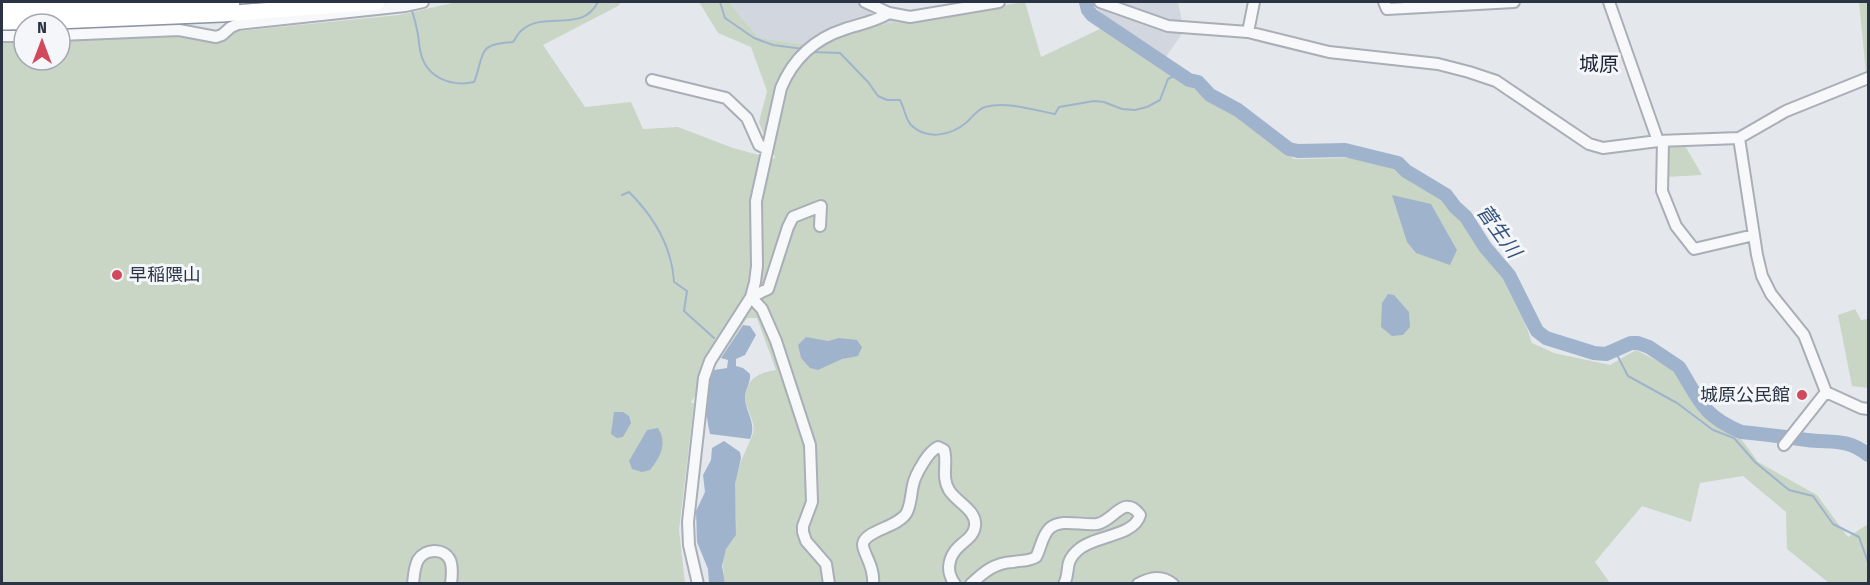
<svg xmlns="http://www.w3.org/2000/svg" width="1870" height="585" font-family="'Fira Sans Condensed','Noto Sans JP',sans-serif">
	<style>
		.built { fill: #d2d6de }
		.green { fill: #c9d6c5 }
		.water { fill: #9fb4cc }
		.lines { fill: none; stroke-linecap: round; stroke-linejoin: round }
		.stream { stroke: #9fb4cc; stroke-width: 2 }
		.river { stroke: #9fb4cc; stroke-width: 14 }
		.minor-casing { stroke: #a9aeb7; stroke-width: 14 }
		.highway-casing { stroke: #8b94a3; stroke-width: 18 }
		.minor { stroke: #f7f8fa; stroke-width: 10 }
		.highway { stroke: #fff; stroke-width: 15 }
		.poi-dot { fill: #d1495b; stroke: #f4f6f9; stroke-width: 2 }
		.labels { text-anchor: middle; stroke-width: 6; stroke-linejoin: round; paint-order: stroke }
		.poi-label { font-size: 18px; fill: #2b3445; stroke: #f4f6f9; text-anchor: start }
		.neighbourhood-label { font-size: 20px; fill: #1d2536; stroke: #f4f6f9 }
		.water-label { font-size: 20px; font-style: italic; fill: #34527a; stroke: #f4f6f9 }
	</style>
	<rect width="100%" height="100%" fill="#e4e7ec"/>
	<path class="built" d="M 731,2 L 858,2 L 908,21 L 849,30 L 819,46 L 759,38 L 732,6 Z
		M 1097,2 L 1178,2 L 1184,31 L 1165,58 L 1112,23 L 1095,7 Z"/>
	<path class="green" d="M 457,2 L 621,2 L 618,6 L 543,45 L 585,107 L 631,102 L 643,129 L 678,127 L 733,148 L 774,159 L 775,157 L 766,140 L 759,122 L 767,91 L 751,47 L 718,33 L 699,2 L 731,2 L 732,6 L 759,38 L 819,46 L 849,30 L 1025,2 L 1041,57 L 1102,28 L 1230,111 L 1294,159 L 1349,158 L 1387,165 L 1442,197 L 1515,293 L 1532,343 L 1554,353 L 1610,365 L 1636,350 L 1677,371 L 1700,413 L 1742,440 L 1758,462 L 1817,495 L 1848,537 L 1868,524 L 1868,583 L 1829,583 L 1787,549 L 1786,512 L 1743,476 L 1700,483 L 1691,522 L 1642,506 L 1595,562 L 1610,583 L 725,583 C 723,571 721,559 727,547 C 730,542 736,538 736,532 C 737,516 733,501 735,485 C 736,466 747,451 753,433 C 757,418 740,406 747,388 C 752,375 764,372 776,370 L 757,318 L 747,318 L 691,402 L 694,404 L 679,530 L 685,583 L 2,583 L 2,40 L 24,39 L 24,60 L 60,60 L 60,38 L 240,31 L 399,15 Z
		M 1859,2 L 1868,2 L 1868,72 L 1866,73 Z
		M 1667,144 L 1684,144 L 1702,175 L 1665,177 Z
		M 1855,309 L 1861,320 L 1868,319 L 1868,388 L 1852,386 L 1838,315 Z"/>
	<path class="water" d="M 1392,195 L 1431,204 L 1457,250 L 1450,265 L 1416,253 L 1407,242 Z
		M 1388,294 L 1394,295 L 1409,312 L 1410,327 L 1403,335 L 1392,336 L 1381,327 L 1382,303 Z
		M 743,325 L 750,326 L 756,335 L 745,355 L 736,359 L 736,366 L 743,368 L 750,374 C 751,383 745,389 745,398 C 746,414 757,423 750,439 L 710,434 C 705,413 704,390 714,370 L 727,368 L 728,360 L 721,358 Z
		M 806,337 L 828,341 L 839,338 L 857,340 L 862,347 L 858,356 L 842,359 L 818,370 L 810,368 L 801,358 L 798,345 Z
		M 614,412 L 623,412 L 629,416 L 631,423 L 623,437 L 617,438 L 611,434 Z
		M 658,428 C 668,444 660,457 650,470 L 642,472 L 632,469 L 629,461 L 647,430 Z
		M 724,441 L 740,452 L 741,458 L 735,484 L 736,535 L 726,549 L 722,566 L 725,583 L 709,583 L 708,569 L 697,542 L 696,511 L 705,492 L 703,475 L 711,460 L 712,448 Z"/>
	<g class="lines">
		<path class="stream" d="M 720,2 L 725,18 L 754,38 L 773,45 L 803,49
			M 411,7 C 413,15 416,23 417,30 C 419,38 419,47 421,54 C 427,78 452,87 474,82 C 479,73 480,51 489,47 C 495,43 506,43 513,42 C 516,38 518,33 522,30 C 545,10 582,34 598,2
			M 811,52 L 840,53 L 868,82 L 878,96 L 887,100 L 900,100 C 904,107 905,118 911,125 C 927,141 952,135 967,122 C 973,116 977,110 985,107 C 1006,101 1034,110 1055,114 L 1059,107 L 1094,101 L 1104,102 L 1122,109 L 1135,110 L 1147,107 L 1160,100 L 1168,79 L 1179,73
			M 622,195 L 629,192 C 654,217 672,246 674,282 L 687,291 L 684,311 L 714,338
			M 1615,351 L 1628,376 L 1677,403 L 1713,430 L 1734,438 L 1755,462 L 1789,490 L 1813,496 L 1833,524 L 1859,537 L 1868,562"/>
		<path class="river" d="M 1086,2 L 1088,10 L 1092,15 L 1189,80 L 1198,82 L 1210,95 L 1238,110 L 1289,149 L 1298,151 L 1345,150 L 1398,163 L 1406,171 L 1446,195 L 1455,207 L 1466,217 L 1485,247 L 1509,275 L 1537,331 L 1546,338 L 1594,353 L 1606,354 L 1631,343 L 1638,343 L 1649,347 L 1679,367 C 1700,401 1702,415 1741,432 C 1763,434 1785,437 1807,440 C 1831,443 1848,438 1868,455"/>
		<defs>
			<path id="minor" d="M 865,2 L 889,13 L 910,17 L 999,2
				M 1100,2 L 1168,26 L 1248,32 L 1329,52 L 1438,64 L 1469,72 L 1496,81 L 1589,144 L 1603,148 L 1658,141 L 1739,138 L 1786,111 L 1868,78
				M 1384,2 L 1387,9 L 1514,2
				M 1609,2 L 1658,141
				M 1248,32 L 1254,2
				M 60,35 L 179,30 L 216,37 L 222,35 L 231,27 L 238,24 L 405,6 L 423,2
				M 2,36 L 24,36
				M 652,80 L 726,98 L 747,118 L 759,145 L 767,149
				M 1739,138 L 1757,255 L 1762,276 L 1771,294 L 1804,335 L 1826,392 L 1861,408 L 1868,409
				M 1663,141 L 1662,191 L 1676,226 L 1694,249 L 1754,235
				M 751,297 L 762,309 L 776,341 L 810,445 L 812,502 L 803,526 L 803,532 L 806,541 L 826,564 L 829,584
				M 751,297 L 768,289 L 788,227 L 793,217 L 821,206 L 820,226
				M 1784,445 L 1826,392
				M 413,584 C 414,576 414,567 418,560 C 425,549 443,547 450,560 C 453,567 452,576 451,584
				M 698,584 L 689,545 L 688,522 L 704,378 L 710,361 L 751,297 L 755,282 L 757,266 L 756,201 L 781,88 C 793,59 814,39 845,29 C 860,24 874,22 889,13
				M 873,584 C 875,566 862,552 863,544 C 865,530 900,527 907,512 C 911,504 911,494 913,485 C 915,475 920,468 925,460 C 929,454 932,450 938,447 L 944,450 C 948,463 941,477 949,490 C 956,502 977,510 975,526 C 973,543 951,543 949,567 C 949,574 951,579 955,584
				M 971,584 C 984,572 994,563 1013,562 C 1022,560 1027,562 1036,557 C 1041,548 1042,535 1050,528 C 1062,518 1082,526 1097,524 C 1114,521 1124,493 1140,515 C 1134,537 1094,535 1078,550 C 1063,563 1071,571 1064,584
				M 1138,584 C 1151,577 1162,575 1173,584"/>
			<path id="highway" d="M 2,9 L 58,9 L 232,2
				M 2,22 L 57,21 L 222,14 L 377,2"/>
		</defs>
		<use href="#minor" class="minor-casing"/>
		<use href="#highway" class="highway-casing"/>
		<use href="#minor" class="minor"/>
		<use href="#highway" class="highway"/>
	</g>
	<g class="poi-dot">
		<circle cx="117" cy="275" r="6"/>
		<circle cx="1802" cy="395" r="6"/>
	</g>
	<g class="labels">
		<g class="poi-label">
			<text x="129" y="281">早稲隈山</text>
			<text x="1790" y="401" text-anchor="end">城原公民館</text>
		</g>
		<g class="neighbourhood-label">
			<text x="1599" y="71">城原</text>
		</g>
		<g class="water-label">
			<text transform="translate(1499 231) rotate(54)" y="7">菅生川</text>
		</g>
	</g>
	<rect width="1870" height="585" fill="none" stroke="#2b3445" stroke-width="6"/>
	<g transform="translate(42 42)"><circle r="28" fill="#f4f6f9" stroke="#a4a8b1" stroke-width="1.5"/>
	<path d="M0-4.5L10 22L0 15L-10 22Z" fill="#d1495b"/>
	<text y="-9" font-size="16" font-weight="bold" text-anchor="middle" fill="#2b3445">N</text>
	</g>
</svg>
